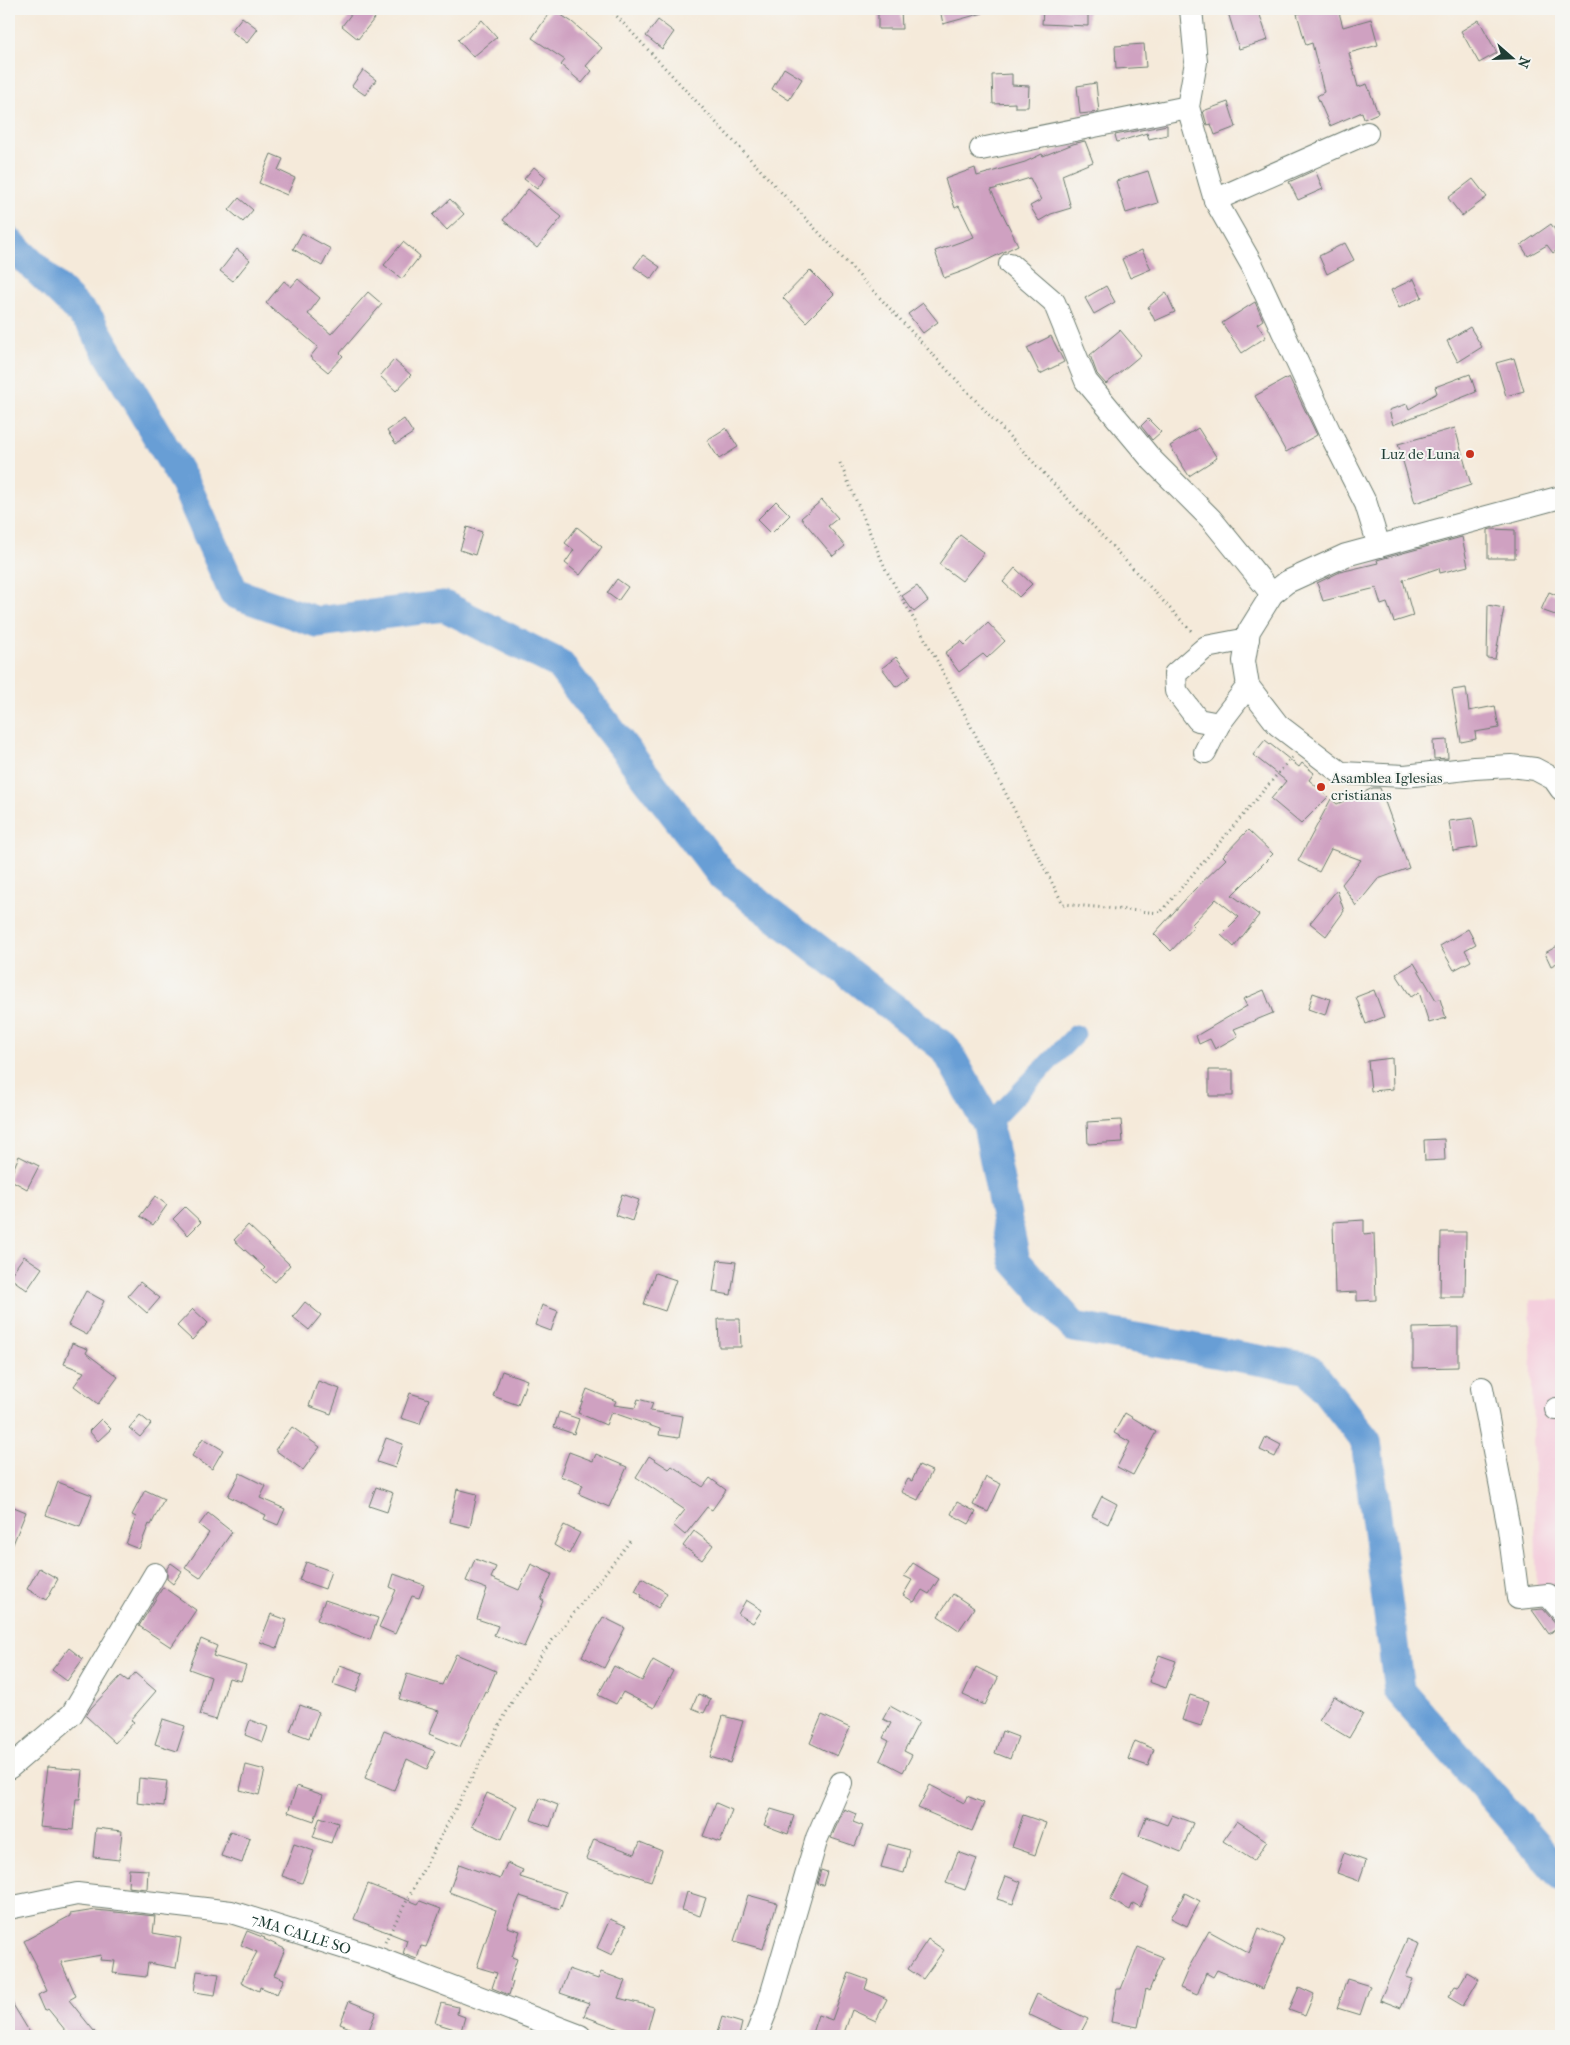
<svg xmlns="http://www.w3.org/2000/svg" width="1570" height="2045" font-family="'IM FELL French Canon',serif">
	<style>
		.built { fill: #f4cfdd }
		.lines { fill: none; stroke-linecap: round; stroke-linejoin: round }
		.canal { stroke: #689ed5; stroke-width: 19 }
		.river { stroke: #689ed5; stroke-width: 31 }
		.building { fill: #cfa1c1 }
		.minor-casing { stroke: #6a7a6e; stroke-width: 24 }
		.path { stroke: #6a7a6e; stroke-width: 3; stroke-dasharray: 1 4; stroke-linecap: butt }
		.minor { stroke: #fff; stroke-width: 22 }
		.poi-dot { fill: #c8321e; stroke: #f6f6f2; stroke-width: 2 }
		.labels { text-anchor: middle; stroke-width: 4; stroke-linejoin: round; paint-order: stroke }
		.poi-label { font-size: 15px; fill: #1f3d34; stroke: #f6f6f2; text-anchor: end }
		.street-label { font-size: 15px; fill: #1f3d34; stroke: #f6f6f2 }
	</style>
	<rect width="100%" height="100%" fill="#f6f6f2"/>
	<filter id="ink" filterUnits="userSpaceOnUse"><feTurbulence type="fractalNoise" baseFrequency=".02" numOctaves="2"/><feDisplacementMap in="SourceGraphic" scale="10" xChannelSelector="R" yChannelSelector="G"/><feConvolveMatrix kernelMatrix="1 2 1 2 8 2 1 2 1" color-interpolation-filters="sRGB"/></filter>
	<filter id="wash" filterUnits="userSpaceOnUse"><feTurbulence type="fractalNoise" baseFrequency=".0096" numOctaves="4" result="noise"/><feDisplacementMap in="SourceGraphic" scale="20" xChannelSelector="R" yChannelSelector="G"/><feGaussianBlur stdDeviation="1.12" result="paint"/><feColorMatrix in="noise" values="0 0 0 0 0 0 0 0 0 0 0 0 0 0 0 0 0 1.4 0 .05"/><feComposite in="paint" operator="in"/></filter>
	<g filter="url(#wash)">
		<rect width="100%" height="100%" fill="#f5eada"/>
		<path class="built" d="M 1530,1300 L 1561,1300 L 1561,1605 L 1537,1603 Z"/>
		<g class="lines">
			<path class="canal" d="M 988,1125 L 1076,1034"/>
			<path class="river" d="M 9,242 L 90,321 L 185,483 L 234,593 L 317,622 L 444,606 L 559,664 L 722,875 L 946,1049 L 988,1125 L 1015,1261 L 1074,1327 L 1309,1369 L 1366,1441 L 1399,1690 L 1561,1875"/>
		</g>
		<g id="blocks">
			<path class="building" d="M 355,9 L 382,9 L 358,39 L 342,26 Z
				M 552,9 L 572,22 L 602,48 L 586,66 L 592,71 L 582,83 L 561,65 L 565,60 L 532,38 Z
				M 901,9 L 902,29 L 878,29 L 878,10 Z
				M 940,9 L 982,9 L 983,13 L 943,24 Z
				M 1043,9 L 1088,9 L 1088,26 L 1042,24 Z
				M 1227,9 L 1258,9 L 1268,40 L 1239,49 Z
				M 1316,9 L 1338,9 L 1343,27 L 1371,19 L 1378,45 L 1349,53 L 1358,87 L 1367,84 L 1378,113 L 1364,119 L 1362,112 L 1330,126 L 1317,96 L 1324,92 L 1312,43 L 1306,45 L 1297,14 Z
				M 242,17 L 258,29 L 247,43 L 231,31 Z
				M 482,20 L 497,37 L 473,57 L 458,40 Z
				M 658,20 L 674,32 L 662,49 L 646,36 Z
				M 1479,20 L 1497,53 L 1479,63 L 1461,31 Z
				M 1144,44 L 1146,67 L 1116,69 L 1115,46 Z
				M 784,68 L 802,79 L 789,100 L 772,89 Z
				M 363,70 L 376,80 L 365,95 L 352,86 Z
				M 1012,74 L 1012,85 L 1029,86 L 1028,107 L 1015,107 L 1015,103 L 993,104 L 992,75 Z
				M 1096,83 L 1099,112 L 1080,114 L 1077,86 Z
				M 1228,102 L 1236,127 L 1215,135 L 1211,124 L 1207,125 L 1203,111 Z
				M 1167,125 L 1167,135 L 1149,139 L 1147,133 L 1117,142 L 1115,135 Z
				M 1085,141 L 1093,162 L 1062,175 L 1071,208 L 1051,214 L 1039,221 L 1030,206 L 1041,200 L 1030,178 L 991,190 L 1018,245 L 969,269 L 944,278 L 935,251 L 974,237 L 959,206 L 955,208 L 945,179 L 975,168 L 977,176 L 1025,162 L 1042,154 L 1043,156 L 1073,144 Z
				M 271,154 L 283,159 L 278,170 L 295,178 L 287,195 L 259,183 Z
				M 534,167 L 546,177 L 537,189 L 524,179 Z
				M 1315,170 L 1323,189 L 1298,200 L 1289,182 Z
				M 1148,171 L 1158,203 L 1126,213 L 1116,181 Z
				M 1473,179 L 1487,197 L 1462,216 L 1448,198 Z
				M 528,189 L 562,217 L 537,248 L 503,220 Z
				M 239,198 L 253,210 L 243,222 L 229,210 Z
				M 450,199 L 464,214 L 447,230 L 433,215 Z
				M 1551,224 L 1561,239 L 1561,247 L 1553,253 L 1547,245 L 1528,256 L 1521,245 Z
				M 302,233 L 331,249 L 322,266 L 293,249 Z
				M 403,242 L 420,256 L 402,279 L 384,265 Z
				M 1345,243 L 1354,260 L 1327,274 L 1319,256 Z
				M 237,249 L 250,260 L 233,281 L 220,271 Z
				M 1142,250 L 1151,269 L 1130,278 L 1122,259 Z
				M 643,255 L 660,267 L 651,279 L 634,267 Z
				M 810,270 L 834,294 L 806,322 L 783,298 Z
				M 298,279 L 320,298 L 308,314 L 331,334 L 368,292 L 382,304 L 340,353 L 343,356 L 328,372 L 310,357 L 318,347 L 266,303 L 284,281 L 291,287 Z
				M 1414,279 L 1422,297 L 1399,308 L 1391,290 Z
				M 1106,286 L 1115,302 L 1094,314 L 1085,298 Z
				M 1166,292 L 1175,312 L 1155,321 L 1148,307 Z
				M 1255,302 L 1263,320 L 1257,324 L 1266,337 L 1242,353 L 1222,323 Z
				M 923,303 L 938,322 L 923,333 L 908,314 Z
				M 1470,327 L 1482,347 L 1458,362 L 1447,341 Z
				M 1120,330 L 1141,355 L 1106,384 L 1097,374 L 1090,355 Z
				M 1051,336 L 1064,362 L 1040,374 L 1027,348 Z
				M 1514,358 L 1524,391 L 1506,396 L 1496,363 Z
				M 394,360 L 411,375 L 396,391 L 380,376 Z
				M 1470,374 L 1476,392 L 1393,425 L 1389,410 L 1407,404 L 1409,409 L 1437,393 L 1435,387 Z
				M 1289,377 L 1317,435 L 1286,452 L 1255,396 Z
				M 404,419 L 413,433 L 396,444 L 387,431 Z
				M 1148,419 L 1161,432 L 1152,440 L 1141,426 Z
				M 726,428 L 738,447 L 719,459 L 707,440 Z
				M 1198,428 L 1217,458 L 1189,476 L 1170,446 Z
				M 1455,428 L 1471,485 L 1415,503 L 1398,444 Z
				M 822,500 L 838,518 L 828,526 L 845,546 L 833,556 L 801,518 Z
				M 776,501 L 790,515 L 771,534 L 757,520 Z
				M 467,527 L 482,532 L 475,555 L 460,550 Z
				M 577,527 L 602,547 L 580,575 L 565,563 L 574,550 L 565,543 Z
				M 1491,529 L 1515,530 L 1515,558 L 1488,558 L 1488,530 Z
				M 960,535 L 984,553 L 962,581 L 939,564 Z
				M 1462,537 L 1468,566 L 1440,573 L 1439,568 L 1403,580 L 1413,616 L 1394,622 L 1387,603 L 1381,605 L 1376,588 L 1323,601 L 1317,583 L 1340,572 L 1378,563 L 1377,560 Z
				M 1015,568 L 1032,584 L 1019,597 L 1003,582 Z
				M 617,579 L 628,587 L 618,601 L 607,593 Z
				M 917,586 L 928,601 L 914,612 L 902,596 Z
				M 1549,592 L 1561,597 L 1561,617 L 1541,610 Z
				M 1488,605 L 1504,608 L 1495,659 L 1487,658 Z
				M 988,623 L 1005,641 L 987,658 L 983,654 L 959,672 L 945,653 L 961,641 L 965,645 Z
				M 896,657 L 911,676 L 896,687 L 882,668 Z
				M 1466,688 L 1469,711 L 1495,706 L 1499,728 L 1475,732 L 1476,739 L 1461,742 L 1452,690 Z
				M 1265,740 L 1299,767 L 1302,763 L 1314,773 L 1309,780 L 1328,797 L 1301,824 L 1271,799 L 1286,781 L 1253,755 Z
				M 1447,740 L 1448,758 L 1434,759 L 1433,741 Z
				M 1373,788 L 1380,788 L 1409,868 L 1378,879 L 1356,906 L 1342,884 L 1361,860 L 1331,849 L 1319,872 L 1298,861 L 1331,799 L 1337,804 Z
				M 1473,818 L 1478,847 L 1453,851 L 1449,821 Z
				M 1248,830 L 1273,854 L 1232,895 L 1259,915 L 1234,947 L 1221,935 L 1239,917 L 1216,899 L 1192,924 L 1194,926 L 1171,951 L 1154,934 L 1193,891 L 1226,859 L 1223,856 Z
				M 1337,890 L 1344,911 L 1326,936 L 1310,923 Z
				M 1468,929 L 1476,944 L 1465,950 L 1471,961 L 1454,970 L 1440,946 Z
				M 1561,944 L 1561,961 L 1551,966 L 1545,953 Z
				M 1414,963 L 1436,1000 L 1440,999 L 1446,1018 L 1429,1023 L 1419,992 L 1411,997 L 1396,974 Z
				M 1264,990 L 1273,1013 L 1234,1029 L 1238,1036 L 1215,1049 L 1210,1039 L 1199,1044 L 1196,1036 L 1247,1006 L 1243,999 Z
				M 1374,990 L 1384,1017 L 1366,1024 L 1356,997 Z
				M 1313,993 L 1330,999 L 1325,1015 L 1308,1009 Z
				M 1392,1058 L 1393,1089 L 1371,1091 L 1368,1061 Z
				M 1209,1070 L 1233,1070 L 1233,1096 L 1209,1096 Z
				M 1121,1120 L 1123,1142 L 1088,1144 L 1087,1122 Z
				M 1444,1139 L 1445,1160 L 1425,1161 L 1424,1140 Z
				M 19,1156 L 39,1166 L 27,1189 L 9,1179 Z
				M 622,1194 L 639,1200 L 632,1221 L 615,1215 Z
				M 155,1196 L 167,1205 L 153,1225 L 140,1216 Z
				M 185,1207 L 201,1222 L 188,1235 L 173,1219 Z
				M 1364,1220 L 1364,1234 L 1374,1233 L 1376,1300 L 1357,1301 L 1357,1292 L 1335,1293 L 1333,1222 Z
				M 248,1225 L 290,1265 L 275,1282 L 262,1271 L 265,1268 L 234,1240 Z
				M 1441,1232 L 1466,1232 L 1465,1297 L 1440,1297 Z
				M 24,1256 L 42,1268 L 27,1290 L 9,1277 Z
				M 718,1260 L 736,1262 L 731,1295 L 713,1292 Z
				M 655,1273 L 676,1280 L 665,1311 L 644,1304 Z
				M 140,1282 L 160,1298 L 147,1313 L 128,1296 Z
				M 86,1291 L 104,1301 L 87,1335 L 68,1325 Z
				M 305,1302 L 321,1315 L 309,1330 L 293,1317 Z
				M 542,1305 L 558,1311 L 551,1331 L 535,1325 Z
				M 193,1309 L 208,1323 L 192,1340 L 177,1326 Z
				M 718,1319 L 740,1319 L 741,1347 L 719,1347 Z
				M 1458,1327 L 1458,1367 L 1413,1368 L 1413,1328 Z
				M 72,1343 L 88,1349 L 86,1353 L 118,1377 L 98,1404 L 74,1386 L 84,1372 L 64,1364 Z
				M 502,1371 L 527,1380 L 518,1405 L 493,1396 Z
				M 318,1381 L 340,1389 L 331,1414 L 309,1406 Z
				M 587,1389 L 616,1401 L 614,1405 L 635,1408 L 638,1399 L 653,1403 L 650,1411 L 683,1416 L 679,1438 L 659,1435 L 660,1429 L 611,1412 L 606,1425 L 578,1413 Z
				M 410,1393 L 429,1399 L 420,1424 L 401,1418 Z
				M 559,1412 L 579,1419 L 574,1434 L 554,1427 Z
				M 1125,1413 L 1156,1432 L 1133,1475 L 1117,1467 L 1130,1442 L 1114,1433 Z
				M 140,1415 L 151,1424 L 140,1437 L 129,1428 Z
				M 101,1419 L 111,1429 L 98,1441 L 89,1431 Z
				M 292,1427 L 320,1447 L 303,1470 L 275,1450 Z
				M 1266,1437 L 1281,1445 L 1275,1457 L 1260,1450 Z
				M 203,1438 L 223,1450 L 212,1469 L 192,1456 Z
				M 386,1438 L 403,1444 L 395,1468 L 377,1462 Z
				M 569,1452 L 593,1461 L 596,1454 L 627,1467 L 609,1507 L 579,1494 L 583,1485 L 560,1476 Z
				M 649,1456 L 669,1469 L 672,1466 L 703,1487 L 710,1478 L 726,1490 L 712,1510 L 707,1507 L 685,1535 L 673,1525 L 685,1510 L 636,1477 Z
				M 919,1465 L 932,1471 L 918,1500 L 901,1492 L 908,1479 L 912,1481 Z
				M 240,1473 L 266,1486 L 260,1498 L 285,1509 L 278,1525 L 264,1519 L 266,1515 L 228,1496 Z
				M 986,1477 L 1001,1484 L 988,1512 L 973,1505 Z
				M 58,1482 L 92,1495 L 80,1527 L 46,1515 Z
				M 376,1487 L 393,1493 L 387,1512 L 369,1506 Z
				M 457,1489 L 477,1494 L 470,1527 L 450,1522 Z
				M 145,1490 L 164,1499 L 151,1525 L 149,1524 L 139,1549 L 126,1544 L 136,1517 L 132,1515 Z
				M 1102,1496 L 1117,1504 L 1108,1524 L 1092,1516 Z
				M 957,1502 L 976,1512 L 969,1524 L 951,1514 Z
				M 9,1505 L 26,1512 L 9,1554 Z
				M 208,1513 L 232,1532 L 200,1578 L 185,1568 L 209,1533 L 199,1525 Z
				M 564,1525 L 580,1533 L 569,1554 L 554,1545 Z
				M 694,1531 L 713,1545 L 702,1560 L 683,1546 Z
				M 475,1559 L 496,1567 L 491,1578 L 519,1590 L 531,1564 L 552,1574 L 541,1599 L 544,1601 L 524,1647 L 494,1635 L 498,1626 L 477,1619 L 487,1589 L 466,1581 Z
				M 306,1562 L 331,1571 L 325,1589 L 299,1580 Z
				M 171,1563 L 182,1571 L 173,1584 L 167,1579 L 167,1568 Z
				M 913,1563 L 939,1579 L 929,1594 L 922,1590 L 914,1602 L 903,1595 L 912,1580 L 904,1576 Z
				M 39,1568 L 58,1579 L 46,1600 L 27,1589 Z
				M 394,1574 L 424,1585 L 419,1598 L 412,1596 L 395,1634 L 379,1627 L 396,1590 L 390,1587 Z
				M 642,1578 L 667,1593 L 658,1608 L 641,1597 L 642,1595 L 635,1591 Z
				M 163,1587 L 196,1610 L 171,1647 L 139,1626 Z
				M 953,1594 L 974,1608 L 959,1630 L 938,1616 Z
				M 325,1600 L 378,1618 L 370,1640 L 317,1620 Z
				M 746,1600 L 762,1610 L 753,1623 L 738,1614 Z
				M 1543,1609 L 1559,1627 L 1549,1634 L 1532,1610 Z
				M 271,1614 L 287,1620 L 277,1648 L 260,1642 Z
				M 603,1617 L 625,1628 L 604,1668 L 582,1656 Z
				M 201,1639 L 217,1646 L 213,1656 L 246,1666 L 241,1681 L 229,1678 L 216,1720 L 200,1715 L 211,1677 L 189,1669 Z
				M 69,1648 L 83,1659 L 67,1681 L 52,1670 Z
				M 456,1654 L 496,1671 L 487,1692 L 485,1691 L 460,1747 L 429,1734 L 439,1711 L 399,1699 L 407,1674 L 442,1685 Z
				M 1159,1655 L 1176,1661 L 1166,1688 L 1149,1682 Z
				M 653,1660 L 673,1671 L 654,1708 L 623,1692 L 616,1704 L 598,1695 L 614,1666 L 642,1681 Z
				M 340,1665 L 363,1673 L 356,1692 L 333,1684 Z
				M 976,1667 L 998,1678 L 985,1705 L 963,1695 Z
				M 135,1673 L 156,1691 L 131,1720 L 134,1722 L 115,1743 L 86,1716 L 91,1708 L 121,1676 L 128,1681 Z
				M 698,1694 L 711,1699 L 704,1713 L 692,1708 Z
				M 1190,1695 L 1209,1701 L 1201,1726 L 1182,1720 Z
				M 1334,1696 L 1363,1714 L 1349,1738 L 1319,1720 Z
				M 300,1705 L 319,1712 L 309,1738 L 290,1731 Z
				M 890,1706 L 919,1722 L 904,1751 L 912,1755 L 903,1772 L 880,1760 L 889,1741 L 883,1738 L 891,1723 L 883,1719 Z
				M 822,1715 L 850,1728 L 837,1756 L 810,1743 Z
				M 723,1716 L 743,1721 L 730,1763 L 710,1757 Z
				M 163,1719 L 185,1726 L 177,1751 L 155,1744 Z
				M 250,1720 L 268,1727 L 263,1742 L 245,1735 Z
				M 384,1731 L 435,1751 L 427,1769 L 407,1759 L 394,1790 L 365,1778 Z
				M 1002,1731 L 1018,1737 L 1010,1759 L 995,1753 Z
				M 1135,1741 L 1154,1749 L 1148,1766 L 1128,1759 Z
				M 246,1765 L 265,1770 L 259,1795 L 240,1790 Z
				M 47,1767 L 83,1770 L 80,1799 L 76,1799 L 73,1830 L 40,1827 Z
				M 139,1778 L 167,1781 L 164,1806 L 137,1803 Z
				M 930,1785 L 964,1803 L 967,1796 L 984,1803 L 972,1831 L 918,1808 Z
				M 297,1786 L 323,1795 L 314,1821 L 288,1812 Z
				M 487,1793 L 517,1806 L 502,1839 L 472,1826 Z
				M 540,1798 L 558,1805 L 550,1827 L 531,1820 Z
				M 716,1803 L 732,1810 L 720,1842 L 703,1836 Z
				M 771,1809 L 794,1816 L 788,1834 L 764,1825 Z
				M 844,1809 L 856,1814 L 853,1822 L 863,1826 L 855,1846 L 831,1838 Z
				M 1023,1815 L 1046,1823 L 1035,1855 L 1012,1847 Z
				M 1172,1815 L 1193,1823 L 1181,1852 L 1152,1840 L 1139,1836 L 1146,1817 L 1167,1825 Z
				M 320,1817 L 338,1823 L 331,1843 L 313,1837 Z
				M 1237,1821 L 1267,1841 L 1254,1861 L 1223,1841 Z
				M 96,1828 L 122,1831 L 119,1860 L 93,1857 Z
				M 230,1831 L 250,1838 L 242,1863 L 221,1856 Z
				M 594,1839 L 635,1854 L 640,1842 L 662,1851 L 651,1881 L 586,1859 Z
				M 294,1844 L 314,1851 L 302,1883 L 282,1876 Z
				M 888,1844 L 910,1850 L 904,1873 L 881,1867 Z
				M 958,1852 L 977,1859 L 965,1890 L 946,1883 Z
				M 1344,1853 L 1366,1861 L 1359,1881 L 1337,1873 Z
				M 507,1863 L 523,1870 L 520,1877 L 566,1892 L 560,1909 L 520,1896 L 507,1927 L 520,1931 L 512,1957 L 517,1959 L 510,1981 L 513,1982 L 509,1995 L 492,1988 L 497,1973 L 477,1967 L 496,1910 L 449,1892 L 459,1864 L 500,1879 Z
				M 129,1869 L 148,1870 L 147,1889 L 128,1887 Z
				M 821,1870 L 827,1872 L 823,1885 L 817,1884 Z
				M 1123,1875 L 1149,1888 L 1140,1907 L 1133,1903 L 1130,1910 L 1110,1900 Z
				M 1006,1876 L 1021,1882 L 1013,1904 L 997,1899 Z
				M 368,1884 L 418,1904 L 420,1901 L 441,1909 L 426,1947 L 421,1946 L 417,1959 L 403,1954 L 407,1940 L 354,1919 Z
				M 687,1892 L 706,1898 L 700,1916 L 682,1910 Z
				M 1185,1893 L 1200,1901 L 1187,1926 L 1171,1918 Z
				M 748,1895 L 777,1903 L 763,1949 L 734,1941 Z
				M 95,1910 L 155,1916 L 153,1933 L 181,1938 L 176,1968 L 148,1963 L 146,1977 L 113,1973 L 115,1961 L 100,1960 L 101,1955 L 61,1962 L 76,1996 L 69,2000 L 98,2036 L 70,2036 L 48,2009 L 45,2011 L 38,1995 L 47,1991 L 36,1966 L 37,1966 L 24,1941 L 70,1916 L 70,1914 Z
				M 610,1919 L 626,1926 L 612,1955 L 597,1948 Z
				M 1259,1928 L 1284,1939 L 1263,1989 L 1217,1970 L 1213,1977 L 1206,1973 L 1197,1995 L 1180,1988 L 1189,1967 L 1209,1931 L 1249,1953 Z
				M 247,1931 L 265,1938 L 264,1939 L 285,1949 L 274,1975 L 284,1979 L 277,1994 L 260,1987 L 259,1991 L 241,1982 L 257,1952 L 241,1945 Z
				M 928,1939 L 944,1950 L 923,1979 L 908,1969 Z
				M 1407,1939 L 1419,1944 L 1406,1977 L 1413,1979 L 1401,2008 L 1380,2000 Z
				M 1138,1947 L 1163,1957 L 1149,1991 L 1146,1989 L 1138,2027 L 1111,2022 L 1117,1989 L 1121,1989 Z
				M 569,1969 L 598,1979 L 601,1972 L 625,1981 L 618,1998 L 654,2007 L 646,2036 L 624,2031 L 584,2016 L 589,2003 L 560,1993 Z
				M 197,1971 L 219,1974 L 215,1995 L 194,1992 Z
				M 1467,1972 L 1479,1979 L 1463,2006 L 1448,1997 L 1455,1986 L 1458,1987 Z
				M 849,1973 L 868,1980 L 865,1989 L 887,1999 L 876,2021 L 852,2010 L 843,2036 L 811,2036 L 818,2015 L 832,2020 Z
				M 1347,1979 L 1370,1986 L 1360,2015 L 1337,2008 Z
				M 1299,1987 L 1314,1994 L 1305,2016 L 1289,2010 Z
				M 1037,1994 L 1088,2019 L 1079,2036 L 1074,2036 L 1028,2014 Z
				M 9,1998 L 32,2036 L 9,2036 Z
				M 349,2001 L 376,2012 L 367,2035 L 340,2024 Z
				M 441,2003 L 458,2007 L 457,2014 L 465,2017 L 461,2031 L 435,2023 Z
				M 722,2017 L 742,2023 L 739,2036 L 716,2036 Z"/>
		</g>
	</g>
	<g filter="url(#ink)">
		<use href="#blocks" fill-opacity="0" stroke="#6a7a6e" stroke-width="1"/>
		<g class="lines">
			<defs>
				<g id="minor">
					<path d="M 1191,9 L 1196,62 L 1188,107 L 1215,200 L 1252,265 L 1330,433 L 1366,504 L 1379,546"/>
					<path d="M 981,149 L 1188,107"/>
					<path d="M 1215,200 L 1367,133"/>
					<path d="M 1010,264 L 1054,302 L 1086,381 L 1152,460 L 1211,519 L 1272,594"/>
					<path d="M 1561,497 L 1346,555 L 1287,582 L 1272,594 L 1249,631 L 1244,661 L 1248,686 L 1278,725 L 1341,773 L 1405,776 L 1474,768 L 1511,766 L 1535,769 L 1554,779 L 1561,789"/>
					<path d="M 1219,724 L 1198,720 L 1176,691 L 1175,674 L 1206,647 L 1248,639"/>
					<path d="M 1205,752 L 1219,724 L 1248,686"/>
					<path d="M 1482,1388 L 1509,1529 L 1518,1598 L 1548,1595 L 1561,1610"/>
					<path d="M 1556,1409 L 1561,1409"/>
					<path d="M 9,1768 L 72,1714 L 155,1574"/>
					<path id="s1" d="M 9,1908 L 77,1894 L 231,1912 L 377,1958 L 580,2036"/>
					<path d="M 756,2036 L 768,2006 L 817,1838 L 841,1783"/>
				</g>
			</defs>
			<use href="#minor" class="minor-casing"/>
			<path class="path" d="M 610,9 L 1193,633
				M 840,463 L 886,570 L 934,655 L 1063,904 L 1160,913 L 1292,757
				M 385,1942 L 514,1698 L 544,1651 L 631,1540"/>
			<use href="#minor" class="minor"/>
		</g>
	</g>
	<g class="poi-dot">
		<circle cx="1470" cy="454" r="5"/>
		<circle cx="1321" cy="787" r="5"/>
	</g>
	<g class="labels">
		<g class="poi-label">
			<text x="1460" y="459">Luz de Luna</text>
			<text x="1331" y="783" text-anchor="start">Asamblea Iglesias<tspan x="1331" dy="17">cristianas</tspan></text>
		</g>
		<g class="street-label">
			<text dy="5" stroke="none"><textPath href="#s1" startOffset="298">7MA CALLE SO</textPath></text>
		</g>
	</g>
	<rect width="1570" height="2045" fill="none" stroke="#f6f6f2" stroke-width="30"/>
	<g transform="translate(1512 58) rotate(110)" stroke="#f6f6f2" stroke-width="4" paint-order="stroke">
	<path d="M0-4L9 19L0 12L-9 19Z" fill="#1f3d34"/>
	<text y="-8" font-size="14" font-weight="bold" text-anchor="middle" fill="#1f3d34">N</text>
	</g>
</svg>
